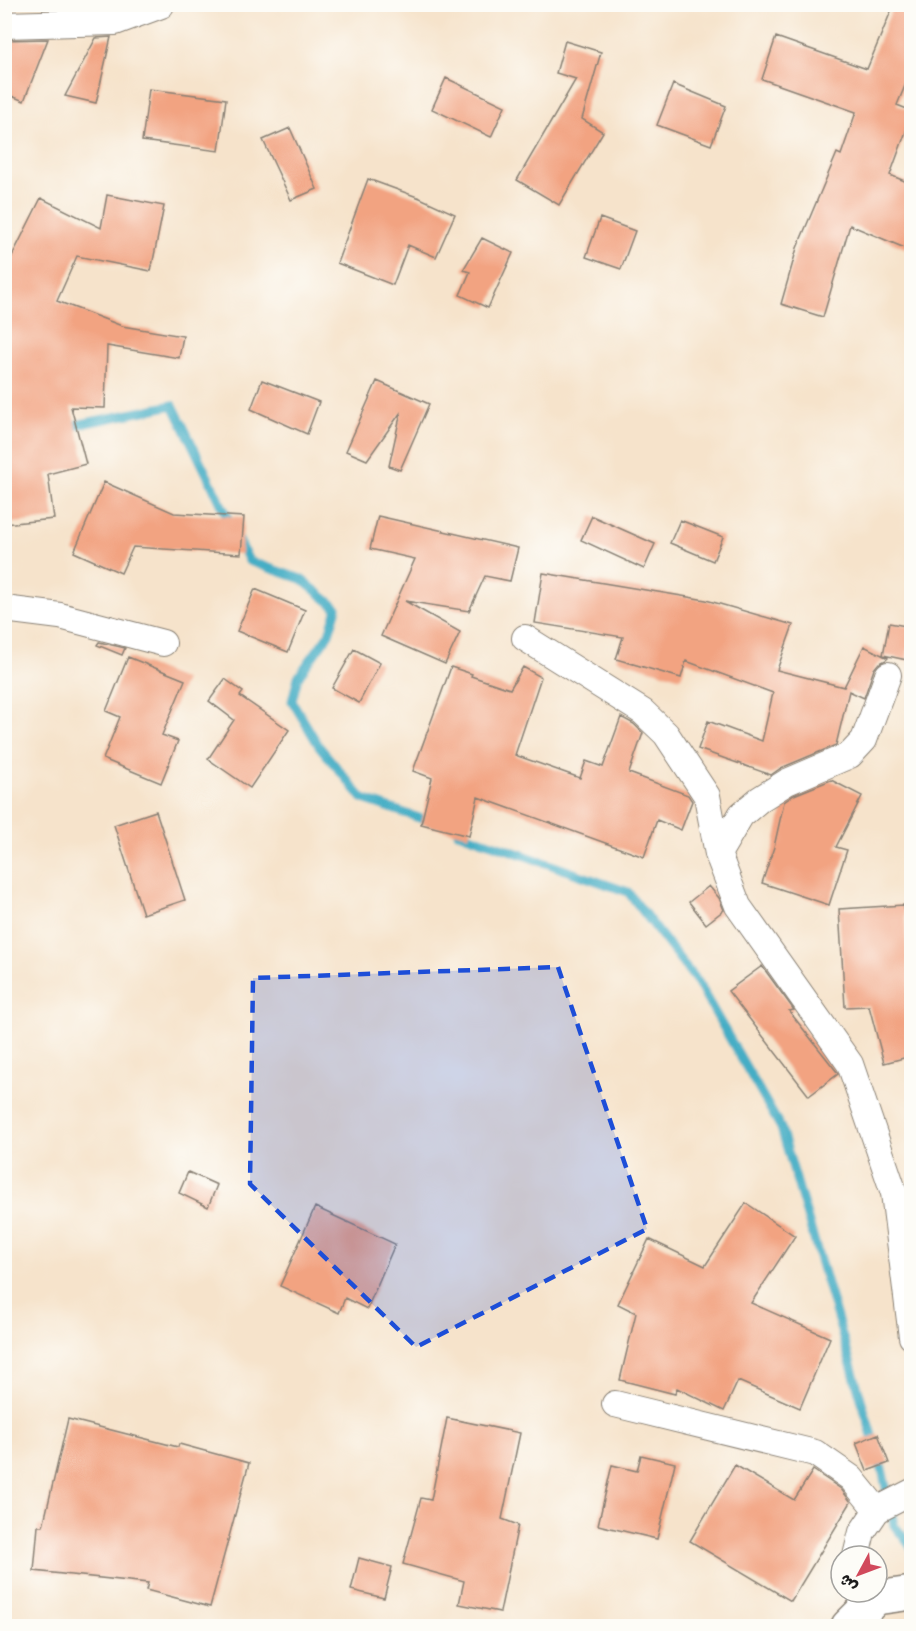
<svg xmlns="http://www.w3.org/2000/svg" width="916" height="1631" font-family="Dekko,'Playpen Sans Arabic',sans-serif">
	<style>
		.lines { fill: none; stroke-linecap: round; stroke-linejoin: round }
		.stream { stroke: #45adc5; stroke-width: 9 }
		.building { fill: #f2a381 }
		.street-casing { stroke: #898074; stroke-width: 28 }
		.secondary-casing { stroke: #898074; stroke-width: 36 }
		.street { stroke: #fff; stroke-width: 26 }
		.secondary { stroke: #fff; stroke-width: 33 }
		.marked { fill: #1d4ed8; fill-opacity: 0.2; stroke: #1d4ed8; stroke-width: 4.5; stroke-dasharray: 12 8; stroke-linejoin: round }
	</style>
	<rect width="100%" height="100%" fill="#fdfcf7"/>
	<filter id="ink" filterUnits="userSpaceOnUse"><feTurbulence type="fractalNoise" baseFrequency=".0167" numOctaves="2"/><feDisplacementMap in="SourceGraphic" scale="12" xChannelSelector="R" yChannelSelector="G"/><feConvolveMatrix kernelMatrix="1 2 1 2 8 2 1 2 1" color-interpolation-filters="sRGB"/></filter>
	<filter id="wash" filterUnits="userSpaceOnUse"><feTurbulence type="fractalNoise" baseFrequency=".008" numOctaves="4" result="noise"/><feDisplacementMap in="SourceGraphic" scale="24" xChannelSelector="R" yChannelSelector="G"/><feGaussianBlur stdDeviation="1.35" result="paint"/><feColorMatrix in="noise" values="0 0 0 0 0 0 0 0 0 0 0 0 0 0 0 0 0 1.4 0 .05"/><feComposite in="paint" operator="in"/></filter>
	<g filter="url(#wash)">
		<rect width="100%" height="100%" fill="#f6e3cb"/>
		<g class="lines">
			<path class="stream" d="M 66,427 L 173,405 L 249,561 L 301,579 L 337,608 L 329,634 L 298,677 L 292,701 L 319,746 L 363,799 L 434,823
				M 458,832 L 628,892 L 698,983 L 781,1128 L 883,1473 L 894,1525 L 912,1548"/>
		</g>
		<g id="blocks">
			<path class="building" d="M 894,4 L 912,4 L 912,69 L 897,105 L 912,111 L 912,115 L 890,175 L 912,184 L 912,251 L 850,225 L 823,317 L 781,304 L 797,248 L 837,153 L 841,155 L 856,112 L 762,79 L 776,37 L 867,69 Z
				M 111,37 L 96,103 L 65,96 L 96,38 Z
				M 48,39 L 24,101 L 4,93 L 4,40 Z
				M 565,41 L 601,52 L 582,119 L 603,132 L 559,205 L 517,180 L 576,79 L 556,73 Z
				M 446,78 L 505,106 L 491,137 L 432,109 Z
				M 673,84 L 726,106 L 711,145 L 657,125 Z
				M 149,89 L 226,99 L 219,151 L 142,141 Z
				M 290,128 L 317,189 L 291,200 L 263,140 Z
				M 368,179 L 420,198 L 455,214 L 436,257 L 408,245 L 393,285 L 337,263 Z
				M 107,195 L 164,206 L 151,271 L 77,256 L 57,301 L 122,326 L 183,336 L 179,358 L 107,346 L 105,408 L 71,407 L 86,464 L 48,474 L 54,519 L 4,524 L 4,272 L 41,198 L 101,228 Z
				M 600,218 L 635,231 L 621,269 L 586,257 Z
				M 482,238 L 513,253 L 488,308 L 460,295 L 470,272 L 463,270 Z
				M 262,380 L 319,402 L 307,434 L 251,409 Z
				M 377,381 L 429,404 L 400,470 L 389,466 L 401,412 L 367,460 L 346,451 Z
				M 104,482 L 174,513 L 244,517 L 241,554 L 133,547 L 121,573 L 74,552 Z
				M 378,516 L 518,548 L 510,581 L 485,576 L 469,611 L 405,601 L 460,632 L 445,664 L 381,636 L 415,559 L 370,549 Z
				M 592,516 L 655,544 L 644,569 L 581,540 Z
				M 680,520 L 723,537 L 713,561 L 670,543 Z
				M 543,573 L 706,600 L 793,625 L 777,670 L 844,687 L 864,646 L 888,658 L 886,660 L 878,664 L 874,669 L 864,698 L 849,691 L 836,745 L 781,768 L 771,775 L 698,749 L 708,721 L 762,741 L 773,693 L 686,661 L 681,678 L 616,659 L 623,637 L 535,623 Z
				M 255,589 L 305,610 L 288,652 L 237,631 Z
				M 889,623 L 912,627 L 907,660 L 883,655 Z
				M 99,642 L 125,648 L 122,655 L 97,645 Z
				M 354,649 L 380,663 L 359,703 L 332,688 Z
				M 128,657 L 185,680 L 162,735 L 178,741 L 161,783 L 103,759 L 120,717 L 106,711 Z
				M 451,667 L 472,674 L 471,676 L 510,689 L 523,667 L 541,677 L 515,755 L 580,778 L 586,761 L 603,767 L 621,717 L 634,724 L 643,733 L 629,773 L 688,795 L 692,801 L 681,830 L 657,820 L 644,857 L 478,797 L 469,836 L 421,824 L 432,778 L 413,771 Z
				M 225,679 L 243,692 L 240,696 L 289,730 L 250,788 L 208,759 L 234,720 L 209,701 Z
				M 831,780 L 862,796 L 836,847 L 847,850 L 829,905 L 762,883 L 774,847 L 784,802 L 794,795 Z
				M 156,811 L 185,900 L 143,914 L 114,825 Z
				M 709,886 L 719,898 L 724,910 L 706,924 L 689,902 Z
				M 904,905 L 912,1021 L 912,1056 L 884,1063 L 869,1006 L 845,1007 L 839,909 Z
				M 762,966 L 794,1010 L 789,1011 L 837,1072 L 838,1074 L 809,1096 L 728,991 Z
				M 188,1172 L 217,1185 L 208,1207 L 179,1193 Z
				M 746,1203 L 795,1236 L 751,1303 L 830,1338 L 800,1408 L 738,1381 L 724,1411 L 677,1388 L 675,1394 L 620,1380 L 636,1313 L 618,1304 L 649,1239 L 705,1266 Z
				M 315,1207 L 395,1244 L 367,1309 L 345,1298 L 339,1313 L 280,1286 Z
				M 447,1418 L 520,1433 L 502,1519 L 518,1525 L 500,1612 L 459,1604 L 464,1581 L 403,1564 L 421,1498 L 431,1500 Z
				M 68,1419 L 178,1447 L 179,1444 L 249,1463 L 210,1607 L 146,1590 L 148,1583 L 34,1571 L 38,1526 L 43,1526 Z
				M 878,1434 L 889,1463 L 867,1471 L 856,1443 Z
				M 641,1455 L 675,1463 L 657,1539 L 598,1525 L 612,1465 L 637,1471 Z
				M 735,1465 L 794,1500 L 813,1470 L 841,1489 L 851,1502 L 791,1601 L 690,1541 Z
				M 359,1558 L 392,1567 L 384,1598 L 351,1590 Z"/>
		</g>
	</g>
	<g filter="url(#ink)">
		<use href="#blocks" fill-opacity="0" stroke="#898074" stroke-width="1.5"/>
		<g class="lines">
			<defs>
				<path id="street" d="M 4,25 L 115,22 L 161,5
					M 4,609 L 60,616 L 163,643
					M 525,638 L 643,712 L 666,734 L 707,796 L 718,854 L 738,906 L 850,1064 L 894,1193 L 912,1337
					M 718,854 L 741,815 L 760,799 L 787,782 L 850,755 L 864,740 L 888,675
					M 615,1404 L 815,1453 L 851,1478 L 877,1510
					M 856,1556 L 862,1532 L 877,1510 L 912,1492"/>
				<path id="secondary" d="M 848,1626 L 876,1598 L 912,1593"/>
			</defs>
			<use href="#street" class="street-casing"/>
			<use href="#secondary" class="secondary-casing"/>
			<use href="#street" class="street"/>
			<use href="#secondary" class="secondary"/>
		</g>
	</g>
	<path class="marked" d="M 558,967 L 647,1229 L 416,1347 L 250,1184 L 253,978 Z"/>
	<rect width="916" height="1631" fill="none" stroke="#fdfcf7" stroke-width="24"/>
	<g transform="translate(859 1574) rotate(229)"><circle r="28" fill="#fdfcf7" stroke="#a3a29f" stroke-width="1.5"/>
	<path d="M0-4.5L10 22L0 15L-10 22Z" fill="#d1495b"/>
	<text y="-9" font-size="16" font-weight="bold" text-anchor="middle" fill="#1c1c1c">ش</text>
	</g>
</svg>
